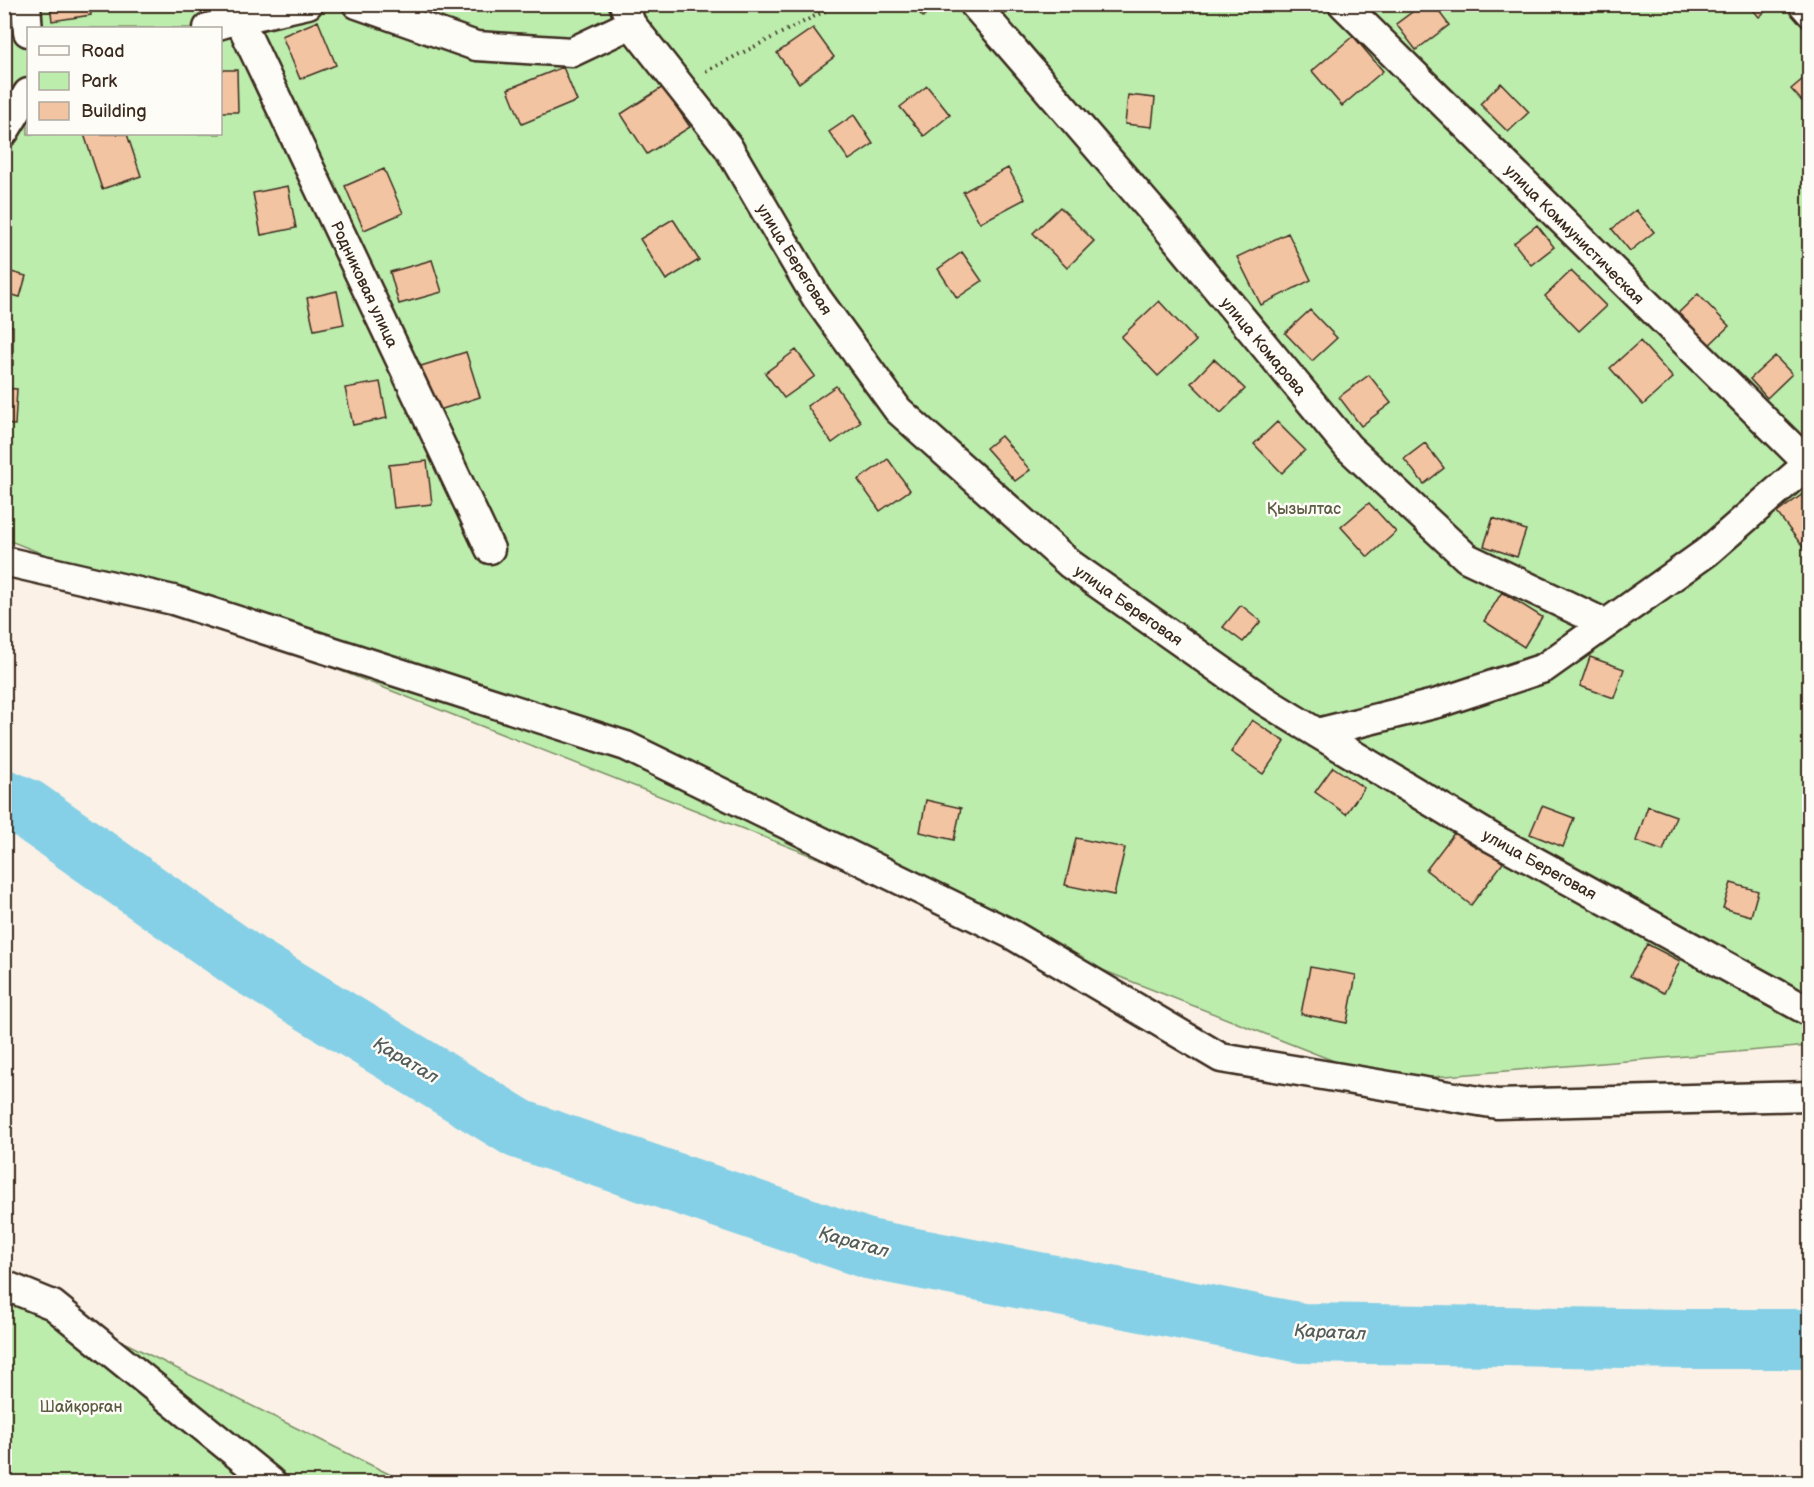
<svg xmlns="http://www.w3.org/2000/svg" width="1814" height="1487" font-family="'Balsamiq Sans',sans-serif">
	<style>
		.green { fill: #bcedad; stroke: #7c8c66; stroke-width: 1.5; fill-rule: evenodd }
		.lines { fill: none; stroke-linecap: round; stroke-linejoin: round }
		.river { stroke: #86d0e7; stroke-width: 60 }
		.building { fill: #f3c4a2; stroke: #3b2a1e; stroke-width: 1.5 }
		.street-casing { stroke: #3b2a1e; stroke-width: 33 }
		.path { stroke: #3b2a1e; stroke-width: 4; stroke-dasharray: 1.5 4.5; stroke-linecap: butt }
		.street { stroke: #fdfcf7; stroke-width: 28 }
		.labels { text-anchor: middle; stroke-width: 5; stroke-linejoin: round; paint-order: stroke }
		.street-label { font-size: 16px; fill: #3b2a1e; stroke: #fdfcf7 }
		.park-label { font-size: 16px; fill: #5b5b42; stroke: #fdfcf7 }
		.water-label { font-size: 18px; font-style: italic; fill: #525c5a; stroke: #fdfcf7 }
	</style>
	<rect width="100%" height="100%" fill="#fbf1e6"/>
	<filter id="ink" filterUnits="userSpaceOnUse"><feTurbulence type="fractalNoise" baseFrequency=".0167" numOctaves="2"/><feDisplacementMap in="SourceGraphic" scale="12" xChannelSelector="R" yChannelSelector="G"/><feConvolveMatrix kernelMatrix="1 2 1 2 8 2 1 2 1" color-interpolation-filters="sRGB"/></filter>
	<g filter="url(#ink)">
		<path class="green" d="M 4,5 L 1809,5 L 1809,1046 L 1385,1081 L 5,539 ZM 28,28 L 220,28 L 220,134 L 28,134 Z
			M 5,1283 L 405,1482 L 5,1482 Z"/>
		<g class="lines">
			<path class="river" d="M 4,799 L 27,809 L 248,964 L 519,1129 L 868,1249 L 1302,1333 L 1686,1339 L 1810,1339"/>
		</g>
		<path class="building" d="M 50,4 L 90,4 L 91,15 L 52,21 Z
			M 911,4 L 936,4 L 923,17 Z
			M 1423,4 L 1433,4 L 1449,25 L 1416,50 L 1396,24 Z
			M 1748,4 L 1774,4 L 1759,17 Z
			M 318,21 L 336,65 L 300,79 L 282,36 Z
			M 813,28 L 834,57 L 799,83 L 777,53 Z
			M 1353,36 L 1383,71 L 1342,106 L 1312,71 Z
			M 563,67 L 577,101 L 522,124 L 508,89 Z
			M 220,70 L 237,70 L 238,112 L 220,112 Z
			M 1810,73 L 1810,110 L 1791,89 Z
			M 1501,83 L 1529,112 L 1508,132 L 1480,104 Z
			M 927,86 L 950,115 L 924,136 L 900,107 Z
			M 663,87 L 690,127 L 647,154 L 621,114 Z
			M 1128,95 L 1155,98 L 1152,127 L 1125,124 Z
			M 854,115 L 873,144 L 849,160 L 829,132 Z
			M 84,134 L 127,134 L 141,176 L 102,189 Z
			M 1008,168 L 1025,199 L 980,223 L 963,192 Z
			M 384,169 L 403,213 L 364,230 L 345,186 Z
			M 288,186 L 296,228 L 261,235 L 253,193 Z
			M 1060,207 L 1094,241 L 1067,268 L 1033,233 Z
			M 1636,210 L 1654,232 L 1630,251 L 1612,229 Z
			M 673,219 L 699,260 L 666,280 L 640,239 Z
			M 1537,225 L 1554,247 L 1531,265 L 1514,243 Z
			M 1288,233 L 1311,280 L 1261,305 L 1237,257 Z
			M 962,252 L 982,281 L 957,298 L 938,269 Z
			M 432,260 L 442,292 L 399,304 L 390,272 Z
			M 4,270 L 26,276 L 20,297 L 4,293 Z
			M 1571,271 L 1606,306 L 1579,331 L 1545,296 Z
			M 337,291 L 344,324 L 314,330 L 307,298 Z
			M 1698,294 L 1729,326 L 1703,351 L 1672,319 Z
			M 1159,301 L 1196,341 L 1158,376 L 1121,337 Z
			M 1310,310 L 1337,338 L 1312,361 L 1285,333 Z
			M 4,326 L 13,326 L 13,365 L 4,365 Z
			M 1640,341 L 1673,378 L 1643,405 L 1610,368 Z
			M 796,350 L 815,376 L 784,398 L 765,373 Z
			M 466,352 L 480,397 L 436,411 L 421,366 Z
			M 1775,356 L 1792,374 L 1767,398 L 1750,379 Z
			M 1214,359 L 1245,389 L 1221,413 L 1191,383 Z
			M 1369,375 L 1391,403 L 1361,426 L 1339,397 Z
			M 380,382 L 387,418 L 353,425 L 345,388 Z
			M 836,386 L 861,422 L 832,443 L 807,406 Z
			M 4,388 L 17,389 L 15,425 L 4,424 Z
			M 1277,422 L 1305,450 L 1282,473 L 1254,444 Z
			M 1001,436 L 1030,470 L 1015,481 L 986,448 Z
			M 1425,443 L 1444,468 L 1424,484 L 1404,459 Z
			M 888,459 L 910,490 L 880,511 L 858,480 Z
			M 427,461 L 432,504 L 394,508 L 389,465 Z
			M 1807,491 L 1810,495 L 1810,556 L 1777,513 Z
			M 1369,503 L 1396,532 L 1368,557 L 1341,527 Z
			M 1493,518 L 1526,530 L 1517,557 L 1484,546 Z
			M 1502,592 L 1542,617 L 1524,647 L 1484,621 Z
			M 1241,605 L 1261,621 L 1243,642 L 1223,627 Z
			M 1590,657 L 1624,669 L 1614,698 L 1580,686 Z
			M 1252,720 L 1285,742 L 1263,774 L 1231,752 Z
			M 1333,767 L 1364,788 L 1346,814 L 1315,792 Z
			M 926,800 L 961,808 L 954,840 L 920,832 Z
			M 1542,806 L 1574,818 L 1563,847 L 1530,834 Z
			M 1648,806 L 1676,816 L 1663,851 L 1636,841 Z
			M 1458,828 L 1503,863 L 1471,905 L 1426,870 Z
			M 1076,838 L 1125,848 L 1114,895 L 1065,885 Z
			M 1731,883 L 1758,891 L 1751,916 L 1723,908 Z
			M 1647,944 L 1680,961 L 1664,993 L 1630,976 Z
			M 1310,967 L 1356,975 L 1347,1023 L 1301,1014 Z"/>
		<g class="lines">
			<defs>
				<path id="street" d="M 26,4 L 28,32
					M 357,4 L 476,46 L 572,52 L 631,24
					M 624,4 L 631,24 L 728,147 L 816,297 L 898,410 L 1070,564 L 1265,701 L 1317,733 L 1492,838 L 1810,1012
					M 974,4 L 1168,229 L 1348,447 L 1467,558 L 1606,624
					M 1343,4 L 1810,465
					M 1803,4 L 1810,12
					M 239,19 L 490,549
					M 208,28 L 228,22 L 308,4
					M 4,132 L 28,93
					M 4,561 L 173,600 L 626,746 L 1011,934 L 1221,1058 L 1497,1104 L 1810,1096
					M 1317,733 L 1438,703 L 1544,668 L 1707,552 L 1810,462
					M 4,1285 L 53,1305 L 271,1482"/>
			</defs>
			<use href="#street" class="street-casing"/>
			<path class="path" d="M 706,71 L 839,4"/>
			<use href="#street" class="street"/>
		</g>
	</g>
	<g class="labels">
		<g class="street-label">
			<text transform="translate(1575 234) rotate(45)" y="6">улица Коммунистическая</text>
			<text transform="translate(795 259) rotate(58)" y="6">улица Береговая</text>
			<text transform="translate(365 284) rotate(65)" y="6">Родниковая улица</text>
			<text transform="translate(1264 346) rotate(50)" y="6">улица Комарова</text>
			<text transform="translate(1129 605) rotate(35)" y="6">улица Береговая</text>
			<text transform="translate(1540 864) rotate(29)" y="6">улица Береговая</text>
		</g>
		<g class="park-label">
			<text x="1304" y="514">Қызылтас</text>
			<text x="81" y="1412">Шайқорған</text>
		</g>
		<g class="water-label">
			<text transform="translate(406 1060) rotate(31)" y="6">Қаратал</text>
			<text transform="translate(854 1242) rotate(16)" y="6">Қаратал</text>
			<text transform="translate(1330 1332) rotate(3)" y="6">Қаратал</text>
		</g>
	</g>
	<rect width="1814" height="1487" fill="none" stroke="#fdfcf7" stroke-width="24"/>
	<rect x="12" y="12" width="1790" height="1463" fill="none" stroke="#3b2a1e" stroke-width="2" filter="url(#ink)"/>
	<rect x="27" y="27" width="195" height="108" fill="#fdfcf7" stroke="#afa8a0" stroke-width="1.5"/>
	<rect x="39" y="46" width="30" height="9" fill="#fdfcf7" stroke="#afa8a0" stroke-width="1.5"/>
	<text x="81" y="57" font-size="18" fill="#3b2a1e">Road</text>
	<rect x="39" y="72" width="30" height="18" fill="#bcedad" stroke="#afa8a0" stroke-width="1.5"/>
	<text x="81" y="87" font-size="18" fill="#3b2a1e">Park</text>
	<rect x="39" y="102" width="30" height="18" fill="#f3c4a2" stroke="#afa8a0" stroke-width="1.5"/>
	<text x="81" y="117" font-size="18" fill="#3b2a1e">Building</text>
</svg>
